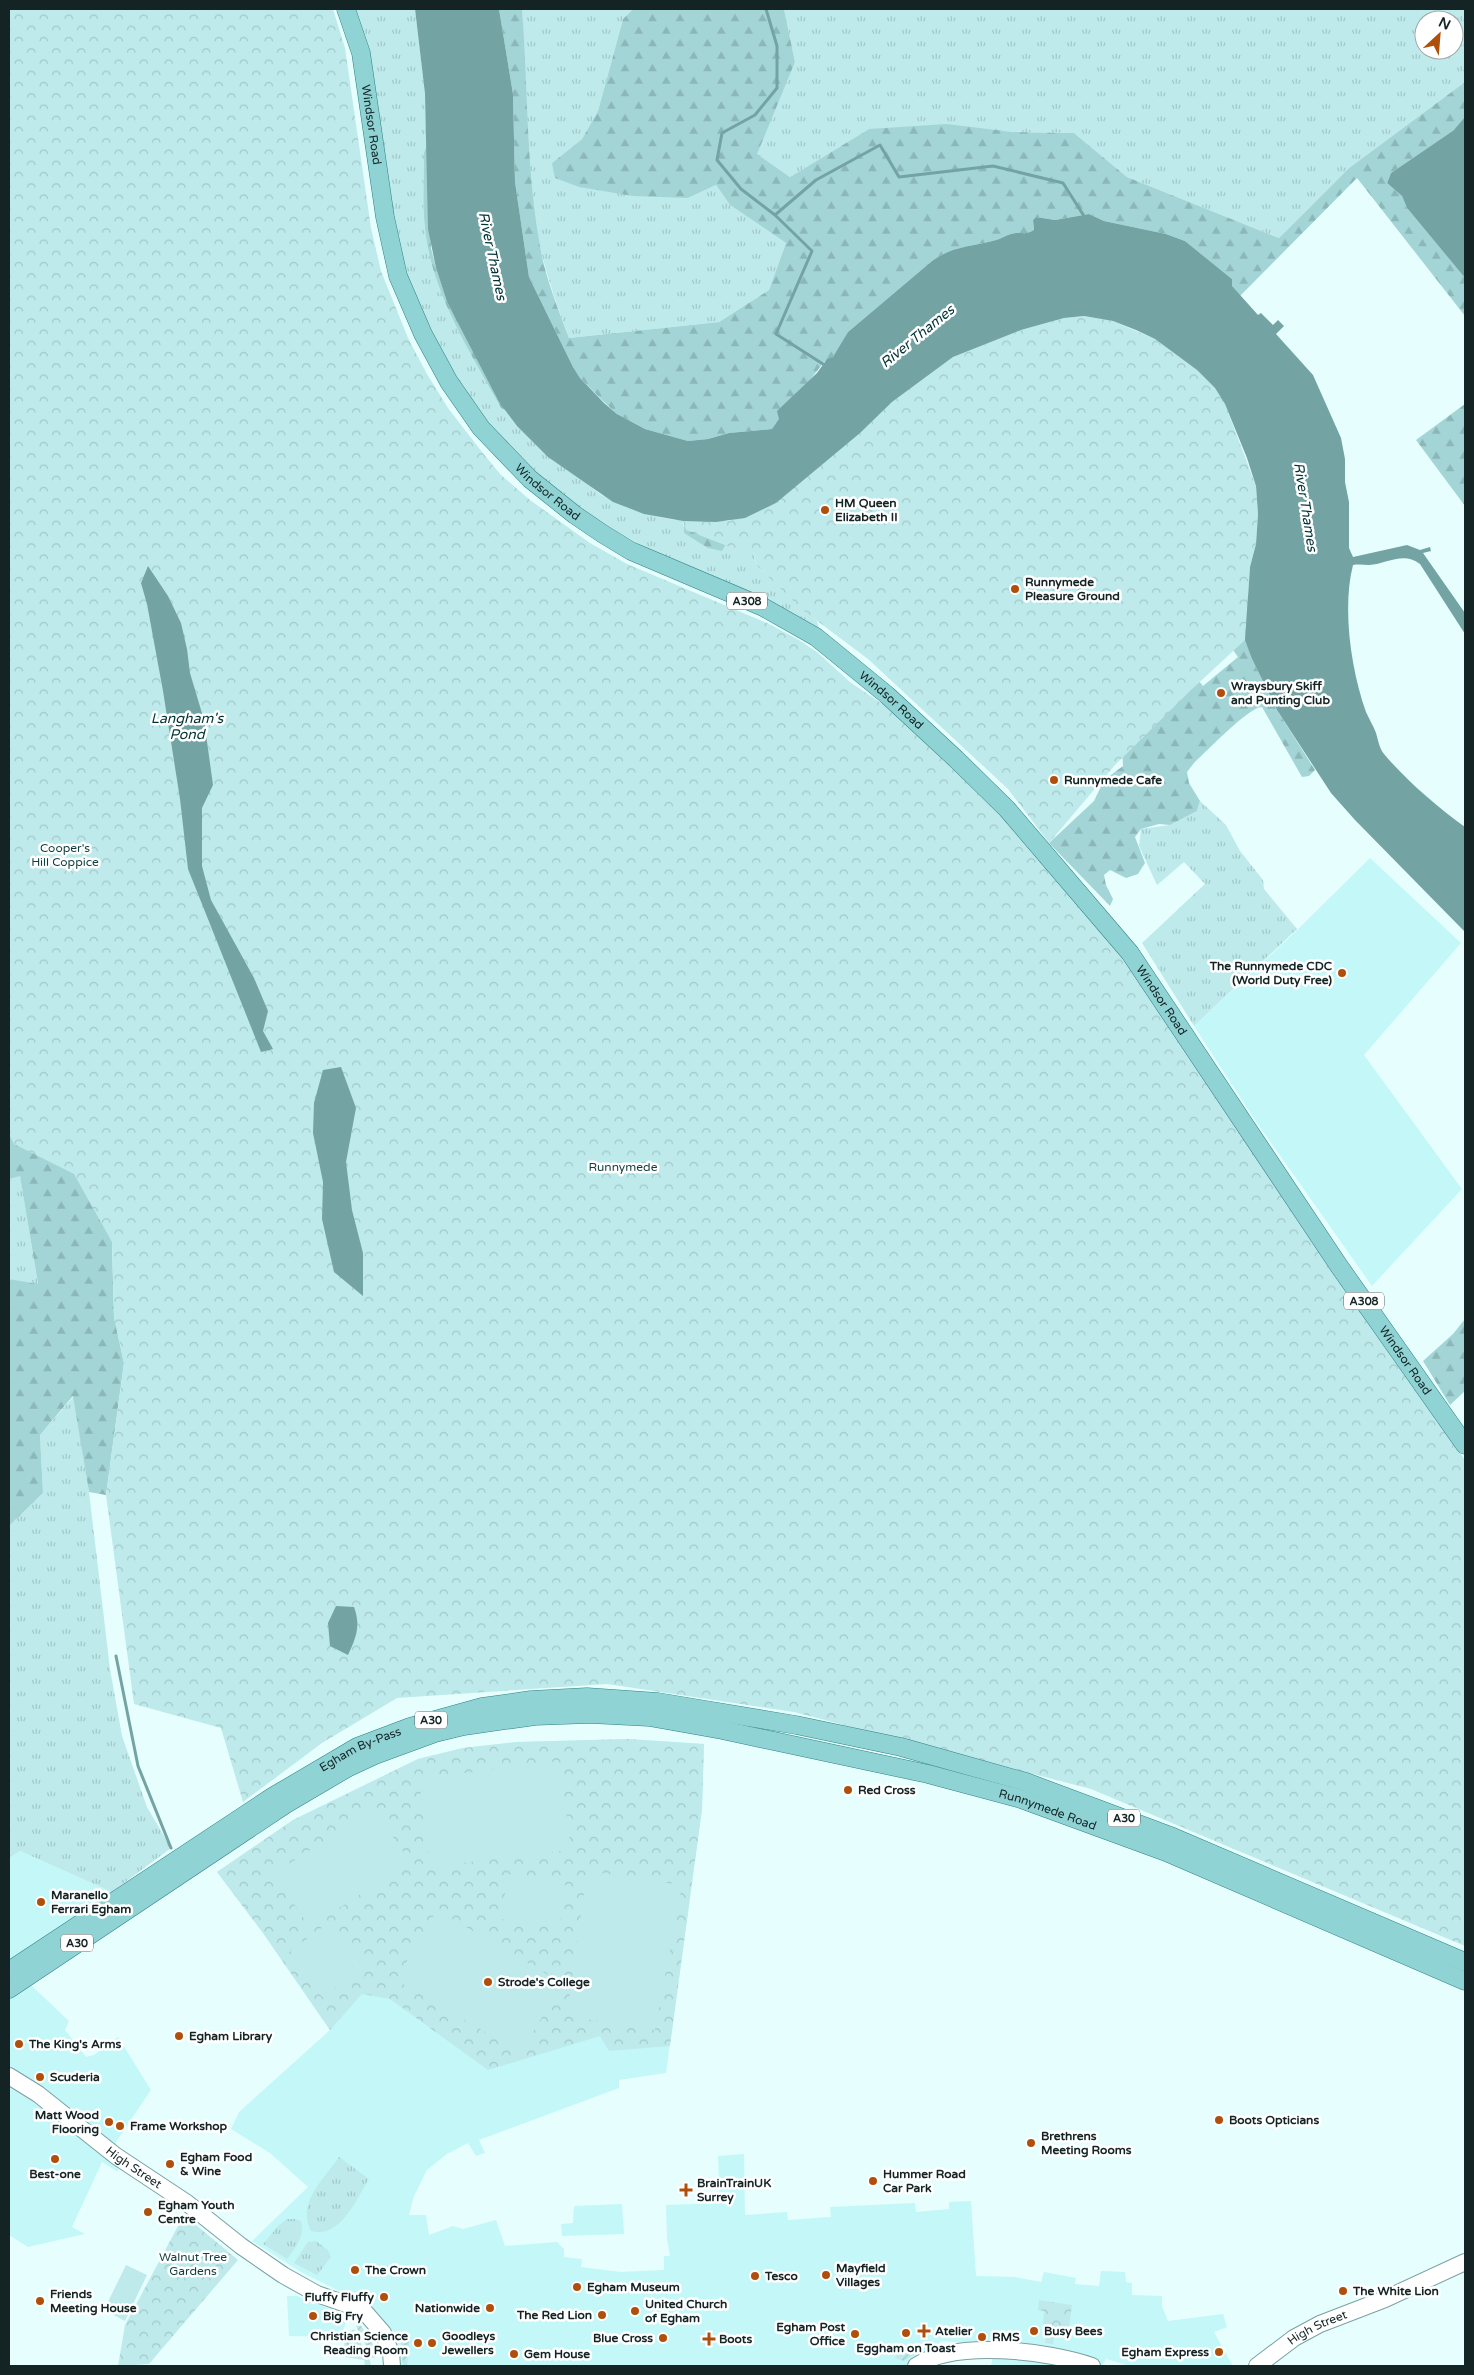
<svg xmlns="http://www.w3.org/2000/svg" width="1474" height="2375" font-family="'Varela Round',sans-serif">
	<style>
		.built { fill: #c4f7f8 }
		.grass { fill: url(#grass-tufts); fill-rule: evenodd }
		.forest { fill: url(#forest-firs); fill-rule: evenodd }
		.park { fill: url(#park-crowns) }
		.garden { fill: url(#garden-furrows) }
		.pitch { fill: #beeaeb }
		.water { fill: #74a3a4 }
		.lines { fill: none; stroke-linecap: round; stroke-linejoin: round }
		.stream { stroke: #74a3a4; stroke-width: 3 }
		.secondary-casing { stroke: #7ba1a2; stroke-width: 18 }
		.primary-casing { stroke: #338284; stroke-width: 19 }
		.secondary { stroke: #fff; stroke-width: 16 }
		.primary { stroke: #8fd3d4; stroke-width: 18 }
		.poi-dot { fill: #b04f0b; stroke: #fff; stroke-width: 2 }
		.labels { text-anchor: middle; stroke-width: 5; stroke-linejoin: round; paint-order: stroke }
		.shield { fill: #fff; stroke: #5a6566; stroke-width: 1 }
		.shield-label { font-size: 11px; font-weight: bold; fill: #142324 }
		.street-label { font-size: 12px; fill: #142324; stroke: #fff }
		.poi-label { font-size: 12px; font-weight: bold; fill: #142324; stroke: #fff; text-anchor: start }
		.park-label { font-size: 12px; fill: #103e3f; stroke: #fff }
		.water-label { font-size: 14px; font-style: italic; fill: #013234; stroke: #fff }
	</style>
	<defs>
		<pattern id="grass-tufts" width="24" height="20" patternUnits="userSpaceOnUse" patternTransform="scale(1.25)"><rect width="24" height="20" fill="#beeaeb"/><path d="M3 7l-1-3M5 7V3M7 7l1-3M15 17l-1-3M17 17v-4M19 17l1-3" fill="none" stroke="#a2c8c9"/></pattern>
		<pattern id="forest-firs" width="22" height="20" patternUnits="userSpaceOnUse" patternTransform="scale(1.25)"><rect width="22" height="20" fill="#a4d5d6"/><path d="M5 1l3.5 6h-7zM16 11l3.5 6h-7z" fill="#8cb7b8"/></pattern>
		<pattern id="park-crowns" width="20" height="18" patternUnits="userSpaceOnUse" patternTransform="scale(1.25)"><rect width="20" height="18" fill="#beeaeb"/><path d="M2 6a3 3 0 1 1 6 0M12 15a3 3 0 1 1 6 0" fill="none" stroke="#a2c8c9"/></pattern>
		<pattern id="garden-furrows" width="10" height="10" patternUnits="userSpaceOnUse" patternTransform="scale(1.25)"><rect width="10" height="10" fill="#beeaeb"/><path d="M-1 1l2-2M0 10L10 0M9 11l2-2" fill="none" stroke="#a2c8c9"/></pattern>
	</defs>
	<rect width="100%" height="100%" fill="#e6fefe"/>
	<path class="built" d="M 1370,858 L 1461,943 L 1364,1055 L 1462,1189 L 1372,1286 L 1255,1120 L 1194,1026 L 1290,937 Z
		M 628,1739 L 704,1744 L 702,1809 L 666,2073 L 619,2080 L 619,2088 L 479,2140 L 485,2153 L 476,2156 L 468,2143 L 447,2154 L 427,2170 L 414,2196 L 409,2215 L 426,2215 L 429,2235 L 453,2226 L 463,2229 L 496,2220 L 505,2246 L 557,2242 L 564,2249 L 564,2257 L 582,2259 L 581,2267 L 621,2272 L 664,2270 L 664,2256 L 670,2256 L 667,2239 L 666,2205 L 720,2203 L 718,2156 L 744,2154 L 745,2215 L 787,2212 L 788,2220 L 831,2217 L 830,2207 L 915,2203 L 916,2212 L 949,2209 L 949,2202 L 971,2201 L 976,2276 L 1015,2277 L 1041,2282 L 1044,2272 L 1076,2278 L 1075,2284 L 1099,2286 L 1101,2271 L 1125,2272 L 1126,2282 L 1132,2283 L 1132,2295 L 1162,2296 L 1162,2306 L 1168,2321 L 1223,2314 L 1227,2327 L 1214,2332 L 1233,2366 L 1130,2366 L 1106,2359 L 1102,2366 L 991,2366 L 995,2345 L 942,2341 L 907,2366 L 398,2366 L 366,2301 L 345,2294 L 301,2272 L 252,2241 L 308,2187 L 270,2153 L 231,2129 L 239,2112 L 330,2030 L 263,1933 L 217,1872 L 293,1820 L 418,1759 L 463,1748 L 517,1742 Z
		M 20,1851 L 112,1892 L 10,1960 L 34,1988 L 69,2021 L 65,2030 L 86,2057 L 94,2055 L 118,2037 L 151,2090 L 116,2142 L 118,2172 L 102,2162 L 72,2227 L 85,2234 L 28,2247 L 9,2235 L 9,1858 Z
		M 622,2204 L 624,2234 L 562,2236 L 561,2224 L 573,2223 L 574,2206 Z
		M 287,2296 L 297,2296 L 348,2316 L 341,2337 L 289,2336 Z"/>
	<path class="grass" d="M 355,9 L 415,9 L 425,94 L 427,145 L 424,152 C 424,178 422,204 425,229 C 432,294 470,352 501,408 L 506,411 L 517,426 L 600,494 C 626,510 653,517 683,521 L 684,528 L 753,553 L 757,566 L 817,621 L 819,628 L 768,600 L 648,549 L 598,521 L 542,480 L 475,409 L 435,343 L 402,266 Z
		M 522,9 L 633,9 L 623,19 L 598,111 L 582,139 L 552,163 L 688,198 L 716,185 L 730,205 L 786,243 L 769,290 L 719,322 L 569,338 C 557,307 547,276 539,244 C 523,169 525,85 522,9 Z
		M 784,9 L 1465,9 L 1465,82 L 1349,168 L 1279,238 L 1127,177 L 1074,133 L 869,129 L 790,177 L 756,154 L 795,62 ZM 1424,20 L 1454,20 L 1454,50 L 1424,50 Z
		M 1200,801 L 1226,825 L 1240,851 L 1263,880 L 1264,889 L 1297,929 L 1194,1026 L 1142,943 L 1205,884 L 1184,862 L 1157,885 L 1139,846 L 1141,829 L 1170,825 L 1197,811 Z
		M 20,1175 L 38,1285 L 9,1279 L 9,1179 Z
		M 74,1396 L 89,1492 L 110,1669 L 122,1736 L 147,1807 L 171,1848 L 112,1892 L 20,1851 L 9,1858 L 9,1526 L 43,1493 L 40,1435 Z
		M 339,2157 L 369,2179 C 356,2199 341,2239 311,2231 C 296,2203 325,2178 339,2157 Z
		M 287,2219 L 295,2219 L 301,2221 C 305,2237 296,2247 287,2259 L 263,2244 L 278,2226 Z
		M 316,2241 L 328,2250 L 331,2257 L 317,2275 L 294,2263 L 308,2242 Z
		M 354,2329 L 370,2361 L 371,2366 L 365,2366 L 364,2360 L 345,2357 L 344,2335 Z"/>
	<path class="forest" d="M 499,9 L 522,9 C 528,86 526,164 539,240 C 544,274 557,306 569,338 L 719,322 L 769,290 L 786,243 L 730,205 L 716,185 L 688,198 L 633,196 L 579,187 L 555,178 L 552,163 L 582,139 L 598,111 L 623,19 L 633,9 L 784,9 L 795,62 L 757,154 L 790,177 L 869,129 L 947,124 L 1012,132 L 1074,133 L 1127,177 L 1279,238 L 1349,168 L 1465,82 L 1465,117 L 1457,128 L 1391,173 L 1387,183 L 1402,196 L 1407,208 L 1465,278 L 1465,316 L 1357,178 L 1240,296 L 1231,286 L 1232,279 L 1185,241 L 1166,234 L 1104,221 L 1089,214 L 1055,220 L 1036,217 L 1033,220 L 1034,231 C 1025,236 1020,231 1011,234 C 1006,235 1001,239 996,240 C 972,247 954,245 932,261 L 848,332 L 839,349 L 833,357 L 824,362 L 772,429 L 729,433 L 708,439 L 688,441 L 645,429 L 617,414 L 604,402 L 580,378 L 573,367 L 529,277 L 515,182 L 513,94 Z
		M 427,145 L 431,248 L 436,268 L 447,302 L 506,411 L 501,408 C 470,352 432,294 425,229 C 422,203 424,178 424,152 Z
		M 1465,404 L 1465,506 L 1416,440 Z
		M 684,524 L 726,544 L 722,551 L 708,548 L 684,533 Z
		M 1215,536 L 1221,539 L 1226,571 L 1219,579 L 1220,592 L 1227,599 L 1256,595 L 1262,604 L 1260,639 L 1251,655 L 1252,659 L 1277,710 L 1315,770 L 1309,776 L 1302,777 L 1262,707 C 1250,706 1206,752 1194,763 L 1187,772 L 1189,783 L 1200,801 L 1197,811 L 1170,825 L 1159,824 L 1141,829 L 1135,837 L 1145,863 L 1138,874 L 1126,878 L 1110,870 L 1104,875 L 1106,885 L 1113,899 L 1110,906 L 1049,843 L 1094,801 L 1104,780 L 1123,766 L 1122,749 L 1177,692 L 1180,686 L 1162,655 L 1156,654 L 1150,648 L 1150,640 L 1145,638 L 1137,643 L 1127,655 L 1100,670 L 1094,691 L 1099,697 L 1115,683 L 1119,684 L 1095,710 L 1089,708 C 1085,710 1082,714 1078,716 C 1070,719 1060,710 1050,709 L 1046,703 C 1051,690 1061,690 1074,688 L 1077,678 L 1097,661 L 1122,629 L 1134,621 L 1136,616 L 1132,609 L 1117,594 L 1118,584 C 1131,587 1139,597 1151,604 L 1152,619 L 1163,619 C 1180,604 1181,585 1186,563 C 1188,556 1185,553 1188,545 ZM 1210,618 L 1238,657 L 1203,686 L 1174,650 Z
		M 9,595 L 112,1242 L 114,1317 L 124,1363 L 106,1495 L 89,1492 L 73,1396 L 40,1435 L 43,1493 L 9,1526 L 9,1279 L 38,1284 L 20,1176 L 9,1179 Z
		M 1465,1319 L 1465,1391 L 1450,1405 L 1423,1361 L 1453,1334 Z"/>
	<path class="park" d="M 9,9 L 333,9 L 345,48 L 371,228 L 381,271 L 408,338 L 427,374 L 448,408 L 482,452 L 501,475 L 530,500 L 590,543 L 627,564 L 767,623 L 799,640 L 817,652 L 850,682 L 897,714 L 986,799 L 1053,874 L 1141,982 L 1170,1029 L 1360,1310 L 1465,1460 L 1465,1946 L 1091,1789 L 794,1712 L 607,1684 L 397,1698 L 322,1743 L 243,1802 L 221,1728 L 134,1704 L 106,1495 L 124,1363 L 114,1317 L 112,1242 L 74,1174 L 14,1144 L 9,1134 Z
		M 1084,316 L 1113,321 L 1155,339 L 1197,370 L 1215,388 L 1225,404 L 1256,486 L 1258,514 L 1256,544 L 1250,567 L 1245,640 L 1190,691 L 1115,765 L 1049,843 L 1008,789 L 868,659 L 804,611 L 757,566 L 753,553 L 743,552 L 686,530 L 683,521 L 729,521 L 776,503 L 892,402 L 953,357 L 1021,330 L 1064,318 Z
		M 628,1739 L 704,1744 L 702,1809 L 670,2046 L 609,2051 L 600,2036 L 488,2070 L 390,1999 L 362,1994 L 330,2030 L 263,1933 L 217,1872 L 293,1820 L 418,1759 L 463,1748 L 517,1742 Z
		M 184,2215 L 238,2260 L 149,2364 L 118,2366 L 125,2325 Z
		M 1039,2300 L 1072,2305 L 1068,2333 L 1056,2331 L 1053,2344 L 1045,2343 L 1048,2325 L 1043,2324 L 1044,2311 L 1038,2310 Z"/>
	<path class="garden" d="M 359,2323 L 372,2342 L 376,2357 L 372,2358 L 356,2326 Z
		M 410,2334 L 407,2366 L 403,2366 L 401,2343 Z
		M 912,2344 L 925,2348 L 904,2361 L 895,2358 L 901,2349 Z"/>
	<path class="pitch" d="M 559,1761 L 571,1850 L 429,1867 L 419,1779 Z
		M 374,1809 L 410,1862 L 310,1927 L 273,1874 Z
		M 587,1871 L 682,1885 L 655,2030 L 567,2016 Z
		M 508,1874 L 566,1885 L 559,1928 L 501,1919 Z
		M 437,1910 L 562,1983 L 521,2053 L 396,1980 Z
		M 331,1921 L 363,1967 L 322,1997 L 290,1951 Z
		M 126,2265 L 147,2275 L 125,2321 L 104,2310 Z"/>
	<path class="water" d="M 415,9 L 499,9 L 513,94 L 515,182 L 529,277 L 573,367 L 580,378 L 604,403 L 617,414 L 645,429 L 688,441 L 708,439 L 729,433 L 772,429 L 779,419 L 777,411 L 817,373 L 827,359 L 833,357 L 848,332 L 932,261 C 954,245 972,247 996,240 C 1001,239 1006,235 1011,234 C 1020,231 1026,236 1034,230 L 1033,220 L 1036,217 L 1055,220 L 1089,214 L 1104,221 L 1166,234 L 1185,241 L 1232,279 L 1232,286 L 1258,315 L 1261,313 L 1273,325 L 1278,320 L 1284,326 L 1276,334 L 1313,375 L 1341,438 L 1345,459 L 1345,482 L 1349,502 L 1349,548 L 1353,557 L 1407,545 L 1420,550 L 1430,547 L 1431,551 L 1423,553 L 1465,613 L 1465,634 L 1420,564 C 1403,551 1387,564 1369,565 C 1364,565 1359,564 1353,565 C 1342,608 1351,670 1366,712 C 1369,719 1373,725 1376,733 C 1378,739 1379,748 1384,754 C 1405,779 1437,807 1465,827 L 1465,932 L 1355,820 L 1331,793 L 1277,710 L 1252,659 L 1245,640 L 1250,567 L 1256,544 L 1258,514 L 1256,486 L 1247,458 L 1225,404 L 1215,388 L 1197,370 L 1155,339 L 1136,330 L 1113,321 L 1084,316 L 1064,318 L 1021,330 L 953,357 L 892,402 L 860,433 L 776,503 L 745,518 L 716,522 L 683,521 L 644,514 L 613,502 L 548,457 L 517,426 L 499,402 L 447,302 L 436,268 L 428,229 L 425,94 Z
		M 1465,117 L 1465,278 L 1407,208 L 1402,196 L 1387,183 L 1391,173 L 1454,130 Z
		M 148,566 L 168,596 L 181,623 L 187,649 L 190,673 L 204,720 L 213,785 L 202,808 L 202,866 L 211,900 L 254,978 L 268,1011 L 263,1031 L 273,1049 L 261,1052 L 188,869 L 180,799 L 163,691 L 147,604 L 141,583 Z
		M 341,1067 L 356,1108 L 346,1162 L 352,1210 L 363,1253 L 363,1296 L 334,1272 L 322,1219 L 323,1182 L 313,1133 L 314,1103 L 323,1070 Z
		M 336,1606 L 354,1607 C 361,1626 356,1638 348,1655 L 330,1646 L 328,1623 Z"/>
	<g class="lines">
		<path class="stream" d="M 766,9 L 777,46 L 777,88 L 755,115 L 722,133 L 717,160 L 741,189 L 775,215 L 812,251 L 776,334 L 823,364
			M 775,215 L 816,180 L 880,145 L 899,177 L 993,166 L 1063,183 L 1084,216
			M 116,1656 L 138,1766 L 171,1848"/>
		<defs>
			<g id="secondary">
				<path id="s1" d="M 9,2076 L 38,2094 L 116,2156 L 187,2203 L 241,2246 L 283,2275 L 317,2294 L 363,2310 L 383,2333 L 391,2353 L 392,2366"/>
				<path d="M 916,2366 C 956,2339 1048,2351 1092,2366"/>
				<path id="s2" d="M 1257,2366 L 1294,2338 L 1320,2324 L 1385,2299 L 1465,2262"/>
			</g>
			<g id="primary">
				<path id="s3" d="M 346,9 L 361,53 L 385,217 L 398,276 L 423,334 L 449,382 L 481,428 L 530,479 L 575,515 L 603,534 L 631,551 L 763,607 L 816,637 L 887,695 L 956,759 L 1007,809 L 1130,953 L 1339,1266 L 1465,1445"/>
				<path id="s4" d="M 9,1971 L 272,1797 L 357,1747 L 410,1727 L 482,1707 L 531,1700 L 587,1697 L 658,1702 L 796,1725 L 901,1747 L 1026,1782 L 1173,1837 L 1465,1962"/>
				<path id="s5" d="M 9,1989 L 286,1804 L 349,1767 L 375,1755 L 435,1733 L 464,1726 L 535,1716 L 590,1714 L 649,1717 L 722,1730 L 928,1774 L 1021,1799 L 1166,1852 L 1465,1981"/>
			</g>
		</defs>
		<use href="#secondary" class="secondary-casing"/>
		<use href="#primary" class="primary-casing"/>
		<use href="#secondary" class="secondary"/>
		<use href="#primary" class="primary"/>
	</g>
	<g class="poi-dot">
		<circle cx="825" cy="510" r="5"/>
		<circle cx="1015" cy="589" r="5"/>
		<circle cx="1221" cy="693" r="5"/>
		<circle cx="1054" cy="780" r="5"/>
		<circle cx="1342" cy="973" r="5"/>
		<circle cx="848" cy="1790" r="5"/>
		<circle cx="41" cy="1902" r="5"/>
		<circle cx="488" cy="1982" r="5"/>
		<circle cx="179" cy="2036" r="5"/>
		<circle cx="19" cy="2044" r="5"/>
		<circle cx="40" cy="2077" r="5"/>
		<circle cx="1219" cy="2120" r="5"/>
		<circle cx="109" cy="2122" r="5"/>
		<circle cx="120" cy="2126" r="5"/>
		<circle cx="1031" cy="2143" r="5"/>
		<circle cx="55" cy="2159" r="5"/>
		<circle cx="170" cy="2164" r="5"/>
		<circle cx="873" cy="2181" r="5"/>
		<path d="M683.5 2182.5h5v5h5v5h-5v5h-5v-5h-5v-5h5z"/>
		<circle cx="148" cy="2212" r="5"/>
		<circle cx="355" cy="2270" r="5"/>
		<circle cx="826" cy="2275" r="5"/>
		<circle cx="755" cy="2276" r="5"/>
		<circle cx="577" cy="2287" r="5"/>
		<circle cx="1343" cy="2291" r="5"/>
		<circle cx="384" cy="2297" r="5"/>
		<circle cx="40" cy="2301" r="5"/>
		<circle cx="490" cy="2308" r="5"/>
		<circle cx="635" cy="2311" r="5"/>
		<circle cx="602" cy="2315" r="5"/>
		<circle cx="313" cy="2316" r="5"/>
		<path d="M921.5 2323.5h5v5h5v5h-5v5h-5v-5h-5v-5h5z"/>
		<circle cx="1034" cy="2331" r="5"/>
		<circle cx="906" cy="2333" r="5"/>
		<circle cx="855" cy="2334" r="5"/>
		<circle cx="982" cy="2337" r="5"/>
		<circle cx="663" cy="2338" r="5"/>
		<path d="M706.5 2331.5h5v5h5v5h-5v5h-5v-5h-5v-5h5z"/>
		<circle cx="418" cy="2343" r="5"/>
		<circle cx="432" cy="2343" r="5"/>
		<circle cx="1219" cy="2352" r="5"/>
		<circle cx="514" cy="2354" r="5"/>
	</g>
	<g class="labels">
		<g class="shield">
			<rect x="727" y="592.5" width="40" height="17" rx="4"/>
			<rect x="1344" y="1292.5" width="40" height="17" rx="4"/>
			<rect x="415" y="1711.5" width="32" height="17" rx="4"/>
			<rect x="1108" y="1809.5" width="32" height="17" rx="4"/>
			<rect x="61" y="1934.5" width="32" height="17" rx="4"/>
		</g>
		<g class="shield-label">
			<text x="747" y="605">A308</text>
			<text x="1364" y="1305">A308</text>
			<text x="431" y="1724">A30</text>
			<text x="1124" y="1822">A30</text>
			<text x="77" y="1947">A30</text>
		</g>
		<g class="street-label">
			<text dy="4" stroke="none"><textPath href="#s3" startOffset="119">Windsor Road</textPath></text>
			<text dy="4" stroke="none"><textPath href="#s3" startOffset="539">Windsor Road</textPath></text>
			<text dy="4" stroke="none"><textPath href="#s3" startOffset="944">Windsor Road</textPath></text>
			<text dy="4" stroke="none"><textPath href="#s3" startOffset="1349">Windsor Road</textPath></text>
			<text dy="4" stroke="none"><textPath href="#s3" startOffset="1784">Windsor Road</textPath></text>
			<text dy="4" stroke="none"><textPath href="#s4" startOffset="416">Egham By-Pass</textPath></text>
			<text dy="4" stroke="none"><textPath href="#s5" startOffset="1124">Runnymede Road</textPath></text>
			<text dy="4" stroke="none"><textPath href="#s1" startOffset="155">High Street</textPath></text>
			<text dy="4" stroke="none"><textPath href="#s2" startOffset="72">High Street</textPath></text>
		</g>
		<g class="poi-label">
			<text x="835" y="507">HM Queen<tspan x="835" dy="14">Elizabeth II</tspan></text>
			<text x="1025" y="586">Runnymede<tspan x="1025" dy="14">Pleasure Ground</tspan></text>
			<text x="1231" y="690">Wraysbury Skiff<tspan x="1231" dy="14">and Punting Club</tspan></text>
			<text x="1064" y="784">Runnymede Cafe</text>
			<text x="1332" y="970" text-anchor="end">The Runnymede CDC<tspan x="1332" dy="14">(World Duty Free)</tspan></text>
			<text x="858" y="1794">Red Cross</text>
			<text x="51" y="1899">Maranello<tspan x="51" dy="14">Ferrari Egham</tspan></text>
			<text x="498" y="1986">Strode's College</text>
			<text x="189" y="2040">Egham Library</text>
			<text x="29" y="2048">The King's Arms</text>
			<text x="50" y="2081">Scuderia</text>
			<text x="99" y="2119" text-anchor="end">Matt Wood<tspan x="99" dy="14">Flooring</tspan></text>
			<text x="1229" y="2124">Boots Opticians</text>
			<text x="130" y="2130">Frame Workshop</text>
			<text x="1041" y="2140">Brethrens<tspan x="1041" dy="14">Meeting Rooms</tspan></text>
			<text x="180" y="2161">Egham Food<tspan x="180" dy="14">&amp; Wine</tspan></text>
			<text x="55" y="2178" text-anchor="middle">Best-one</text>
			<text x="883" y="2178">Hummer Road<tspan x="883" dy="14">Car Park</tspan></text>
			<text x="697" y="2187">BrainTrainUK<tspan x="697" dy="14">Surrey</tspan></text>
			<text x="158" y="2209">Egham Youth<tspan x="158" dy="14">Centre</tspan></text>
			<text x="836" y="2272">Mayfield<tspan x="836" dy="14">Villages</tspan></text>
			<text x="365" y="2274">The Crown</text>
			<text x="765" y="2280">Tesco</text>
			<text x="587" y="2291">Egham Museum</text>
			<text x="1353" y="2295">The White Lion</text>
			<text x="50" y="2298">Friends<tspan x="50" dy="14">Meeting House</tspan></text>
			<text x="374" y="2301" text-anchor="end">Fluffy Fluffy</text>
			<text x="645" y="2308">United Church<tspan x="645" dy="14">of Egham</tspan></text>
			<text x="480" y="2312" text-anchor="end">Nationwide</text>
			<text x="592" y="2319" text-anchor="end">The Red Lion</text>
			<text x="323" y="2320">Big Fry</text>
			<text x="845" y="2331" text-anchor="end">Egham Post<tspan x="845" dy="14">Office</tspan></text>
			<text x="935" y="2335">Atelier</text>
			<text x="1044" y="2335">Busy Bees</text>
			<text x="408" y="2340" text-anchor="end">Christian Science<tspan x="408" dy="14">Reading Room</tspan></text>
			<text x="442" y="2340">Goodleys<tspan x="442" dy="14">Jewellers</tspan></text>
			<text x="992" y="2341">RMS</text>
			<text x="653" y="2342" text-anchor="end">Blue Cross</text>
			<text x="719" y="2343">Boots</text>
			<text x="906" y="2352" text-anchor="middle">Eggham on Toast</text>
			<text x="1209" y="2356" text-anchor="end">Egham Express</text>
			<text x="524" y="2358">Gem House</text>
		</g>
		<g class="park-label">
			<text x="65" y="852">Cooper's<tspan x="65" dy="14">Hill Coppice</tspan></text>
			<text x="623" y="1171">Runnymede</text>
			<text x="193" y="2261">Walnut Tree<tspan x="193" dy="14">Gardens</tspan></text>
		</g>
		<g class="water-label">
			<text transform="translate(493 256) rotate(78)" y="5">River Thames</text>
			<text transform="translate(917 336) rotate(-39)" y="5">River Thames</text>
			<text transform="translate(1306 507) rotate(81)" y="5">River Thames</text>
			<text x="187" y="723">Langham's<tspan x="187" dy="16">Pond</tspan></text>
		</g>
	</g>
	<rect width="1474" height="2375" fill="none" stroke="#142324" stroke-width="20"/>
	<g transform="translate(1439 35) rotate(26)"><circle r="24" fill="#ffffff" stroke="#a1a7a7"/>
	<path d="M0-4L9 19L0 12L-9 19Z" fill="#b04f0b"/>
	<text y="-8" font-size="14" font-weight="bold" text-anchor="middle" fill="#142324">N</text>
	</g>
</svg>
